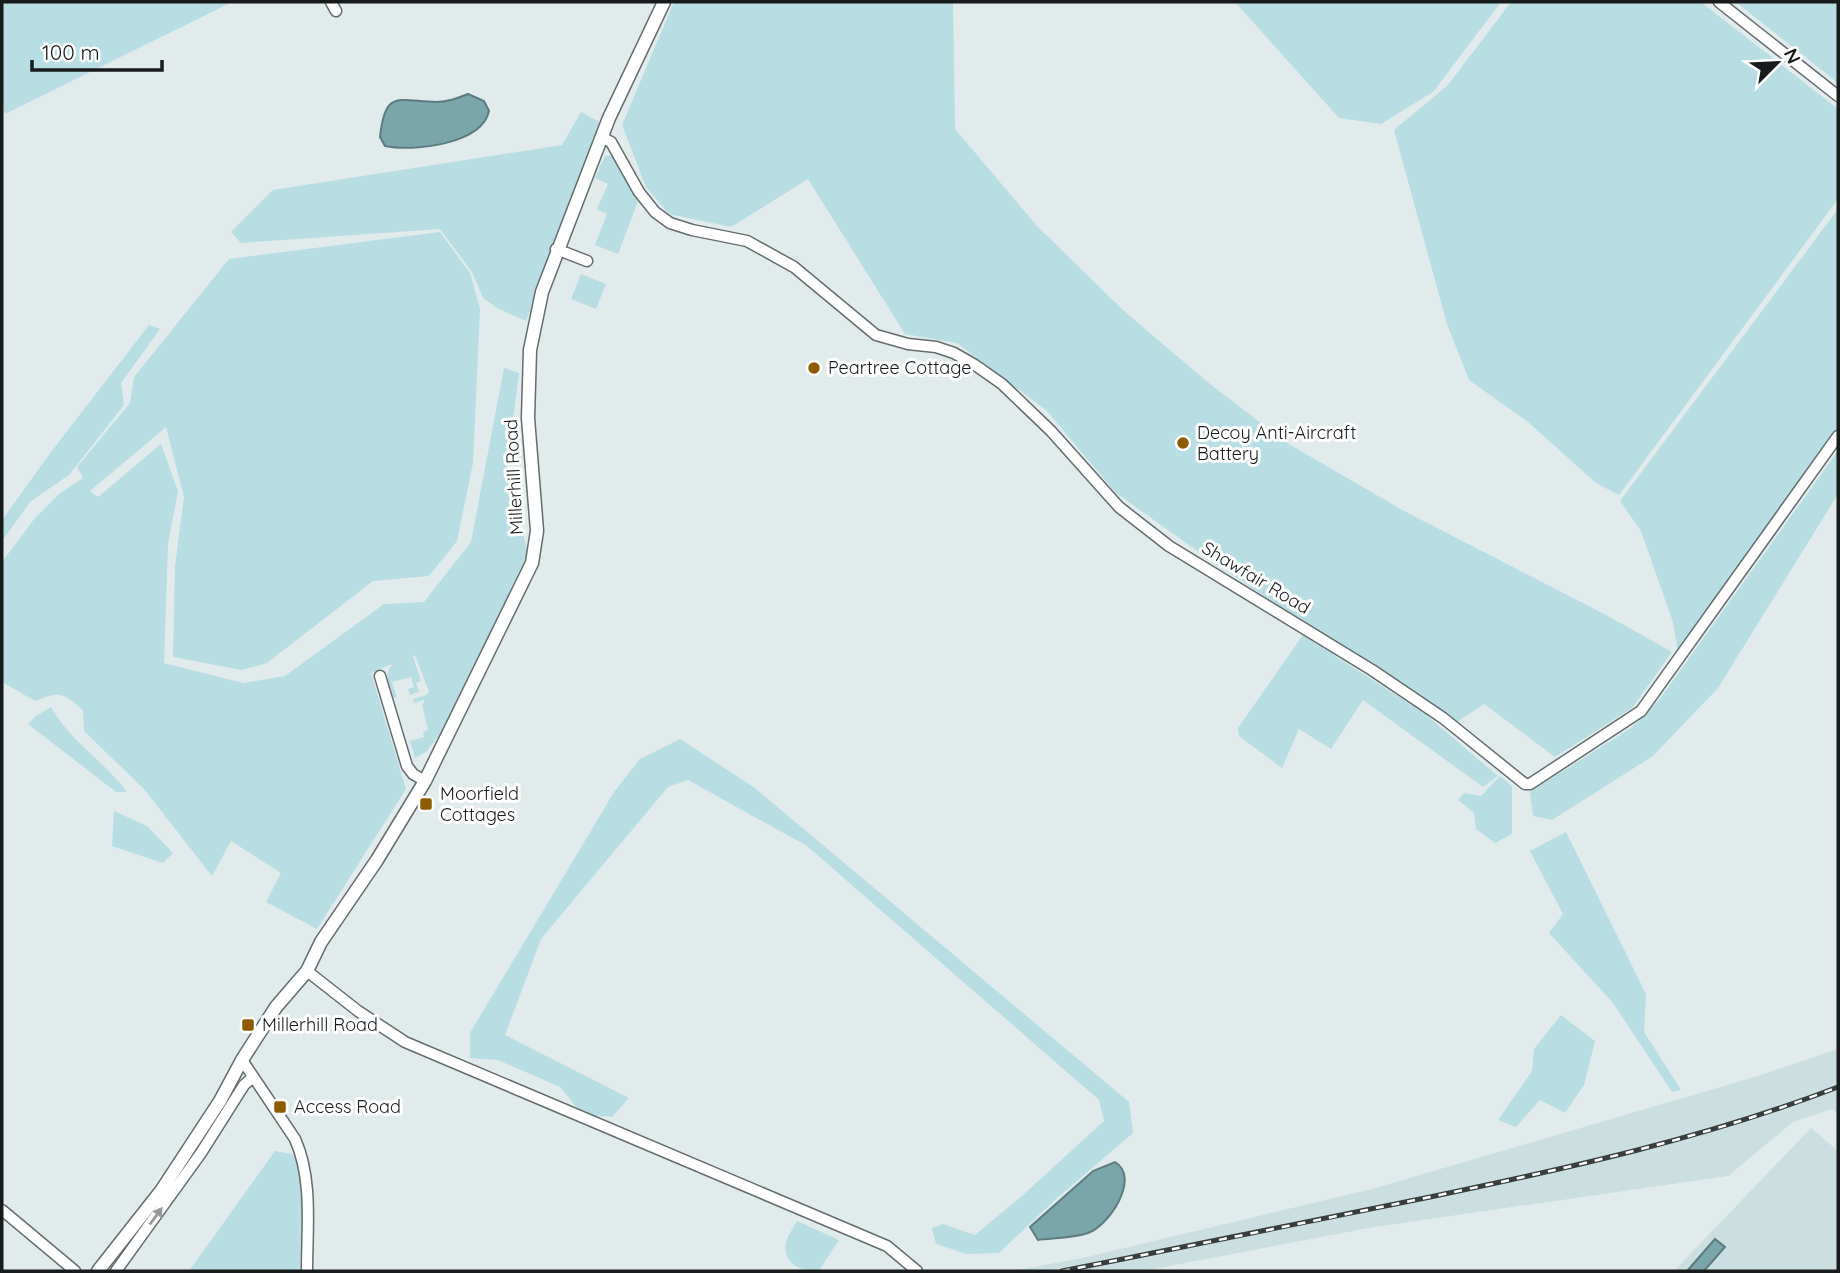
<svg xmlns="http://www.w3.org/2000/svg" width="1840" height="1273" font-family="Quicksand,sans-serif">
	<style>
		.built { fill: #cbdee0 }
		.green { fill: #b8dde2 }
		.water { fill: #7aa5aa; stroke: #5d7c7f; stroke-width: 2 }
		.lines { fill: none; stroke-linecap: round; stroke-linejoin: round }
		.minor-casing { stroke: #646c6d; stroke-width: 13 }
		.major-casing { stroke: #646c6d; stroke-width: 15 }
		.minor { stroke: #fff; stroke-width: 10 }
		.major { stroke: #fff; stroke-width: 12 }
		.rail-casing { stroke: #383d3d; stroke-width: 5 }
		.rail { stroke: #fff; stroke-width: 2.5; stroke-dasharray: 8; stroke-linecap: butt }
		.oneway { fill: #979898 }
		.poi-dot { fill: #8c5b04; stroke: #fff; stroke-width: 2.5 }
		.labels { text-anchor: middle; stroke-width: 6; stroke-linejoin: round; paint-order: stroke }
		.poi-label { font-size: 18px; fill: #181b1b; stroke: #fff; text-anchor: start }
		.street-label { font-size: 18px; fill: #181b1b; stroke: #fff }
	</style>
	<rect width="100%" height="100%" fill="#e1ebec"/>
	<path class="built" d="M 1838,1049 L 1838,1114 L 1832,1109 L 1793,1122 L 1728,1176 L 1374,1227 L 1143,1271 L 1013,1271 L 1087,1257 L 1372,1189 L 1758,1076 Z
		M 1811,1128 L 1838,1151 L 1838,1271 L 1674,1271 Z"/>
	<path class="green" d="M 2,2 L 232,2 L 5,114 L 2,104 Z
		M 674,2 L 953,2 L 955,129 L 1037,226 L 1124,311 L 1210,384 L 1287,443 L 1404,511 L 1606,615 L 1672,652 L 1632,708 L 1555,757 L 1484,704 L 1457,722 L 1220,567 L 1116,493 L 1046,410 L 957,343 L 905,334 L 808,179 L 731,227 L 669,214 L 646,187 L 622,125 Z
		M 1235,2 L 1501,2 L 1433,92 L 1381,124 L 1339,118 Z
		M 1511,2 L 1701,2 L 1838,109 L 1838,199 L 1619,495 L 1596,483 L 1528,422 L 1469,380 L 1447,324 L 1394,130 L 1448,85 Z
		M 1736,2 L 1838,2 L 1838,83 Z
		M 581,112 L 600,122 L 526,321 L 497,308 L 483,298 L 472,272 L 440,229 L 241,243 L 231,232 L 273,190 L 562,145 Z
		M 605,156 L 613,156 L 638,201 L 618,254 L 595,245 L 607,214 L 597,209 L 608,184 L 595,178 Z
		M 1838,209 L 1838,431 L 1678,653 L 1673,622 L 1641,531 L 1620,501 Z
		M 440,232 L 470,273 L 480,309 L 473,463 L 457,541 L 429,576 L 373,581 L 267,663 L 242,670 L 173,657 L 175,566 L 184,497 L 166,427 L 90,491 L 98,497 L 161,444 L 178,491 L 168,544 L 164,663 L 243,683 L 285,676 L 384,604 L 424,602 L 471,542 L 504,368 L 519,373 L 507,467 L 528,554 L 439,735 L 426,752 L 415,758 L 410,741 L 424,737 L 423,732 L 428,730 L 422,704 L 424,703 L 424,700 L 414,703 L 413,699 L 426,695 L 429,692 L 415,655 L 413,656 L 421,681 L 416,683 L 419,692 L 410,695 L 408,689 L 414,687 L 411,677 L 392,682 L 397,697 L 391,698 C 387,686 384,676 392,664 L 371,673 L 406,789 L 317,929 L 266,902 L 281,873 L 231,841 L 212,876 L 144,789 L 84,731 L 83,710 C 62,692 60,691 35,701 L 2,682 L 2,562 L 35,518 L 59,494 L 83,478 L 77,467 L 130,403 L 134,377 L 229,259 Z
		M 581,274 L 606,284 L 596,309 L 571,299 Z
		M 149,325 L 160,329 L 121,383 L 124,405 L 69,475 L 31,501 L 2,541 L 2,520 L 51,452 Z
		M 1838,451 L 1838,494 L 1718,688 L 1653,756 L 1552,820 L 1533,816 L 1530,792 L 1631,728 L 1659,700 Z
		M 1303,635 L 1425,714 L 1498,776 L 1483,787 L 1363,700 L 1331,749 L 1299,729 L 1282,768 L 1239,736 L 1238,728 Z
		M 51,707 C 70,741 104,761 127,792 L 116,792 L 28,724 L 36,716 Z
		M 680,739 L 755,788 L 1129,1102 L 1133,1133 L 1056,1199 L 999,1253 L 967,1254 L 936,1244 L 932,1228 L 943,1224 L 975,1235 L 1023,1195 L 1104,1121 L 1099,1100 L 807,846 L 688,780 L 668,787 L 541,939 L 505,1035 L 629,1098 L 612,1117 L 583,1115 L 560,1087 L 498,1060 L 470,1058 L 470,1033 L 614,792 L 640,759 Z
		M 1500,776 L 1512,786 L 1512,834 L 1495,843 L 1476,829 L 1474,813 L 1458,800 L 1464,793 L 1481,796 Z
		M 114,811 L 147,826 L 173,853 L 163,863 L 112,846 Z
		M 1566,832 L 1646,994 L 1644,1032 L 1681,1090 L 1672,1092 L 1613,1003 L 1549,933 L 1563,914 L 1530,851 Z
		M 1561,1015 L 1595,1041 L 1584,1085 L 1565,1113 L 1540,1100 L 1516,1127 L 1498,1120 L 1532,1071 L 1534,1049 Z
		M 275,1151 L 296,1155 L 303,1192 L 300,1271 L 189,1271 Z
		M 797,1221 L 839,1240 L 820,1269 C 802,1273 782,1264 786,1242 C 788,1235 794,1227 797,1221 Z"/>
	<path class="water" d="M 468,94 L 484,101 L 489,111 C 482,144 414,152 385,146 L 380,137 C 385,89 398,101 436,102 C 448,102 458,98 468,94 Z
		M 1115,1162 C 1141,1177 1109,1226 1088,1233 C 1073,1238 1054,1238 1038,1240 L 1030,1227 L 1093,1171 Z
		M 1715,1239 L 1725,1247 L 1704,1271 L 1687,1271 Z"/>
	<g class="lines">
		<defs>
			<path id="minor" d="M 331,2 L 336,11
				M 1719,2 L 1838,96
				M 601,137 L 611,142 L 639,192 L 655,212 L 670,223 L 692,230 L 747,241 L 794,267 L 876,335 L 908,344 L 936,347 L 954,353 L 975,365 L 1002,384 L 1051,431 L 1119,507 L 1169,546 L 1372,670 L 1443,718 L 1525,784 L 1530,784 L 1641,711 L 1838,436
				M 556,249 L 587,261
				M 380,676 L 407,766 L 413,774 L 425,781
				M 307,971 L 358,1011 L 405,1042 L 887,1246 L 917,1271
				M 242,1060 L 295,1139 C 313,1179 307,1228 307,1271
				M 2,1210 L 75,1271
				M 116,1271 L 201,1153 L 244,1085 L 253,1077"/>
			<path id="major" d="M 98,1271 L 161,1191 L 220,1101 L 242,1060 L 276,1007 L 307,971 L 321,942 L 377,860 L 425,781 L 532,563 L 537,531 L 528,418 L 530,350 L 542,292 L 609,118 L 664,2"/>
		</defs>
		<use href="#minor" class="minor-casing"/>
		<use href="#major" class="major-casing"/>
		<use href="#minor" class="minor"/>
		<use href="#major" class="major"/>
		<defs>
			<path id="rail" d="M 1062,1271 C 1185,1247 1308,1222 1430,1197 C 1569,1168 1706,1138 1838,1087"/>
		</defs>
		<use href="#rail" class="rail-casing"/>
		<use href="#rail" class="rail"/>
	</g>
	<defs><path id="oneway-solid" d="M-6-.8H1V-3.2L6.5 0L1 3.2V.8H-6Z" transform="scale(1.75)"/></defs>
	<use class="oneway" href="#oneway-solid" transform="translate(156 1216) rotate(-54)"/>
	<g class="poi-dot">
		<circle cx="814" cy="368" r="7"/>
		<circle cx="1183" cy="443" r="7"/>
		<rect x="419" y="797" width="14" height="14" rx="3.5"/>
		<rect x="241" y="1018" width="14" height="14" rx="3.5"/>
		<rect x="273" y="1100" width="14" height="14" rx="3.5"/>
	</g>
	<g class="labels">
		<g class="poi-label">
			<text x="828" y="374">Peartree Cottage</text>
			<text x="1197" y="439">Decoy Anti-Aircraft<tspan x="1197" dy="21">Battery</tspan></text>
			<text x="440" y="800">Moorfield<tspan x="440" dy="21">Cottages</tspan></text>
			<text x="262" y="1031">Millerhill Road</text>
			<text x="294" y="1113">Access Road</text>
		</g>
		<g class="street-label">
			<text transform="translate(514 477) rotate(-93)" y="6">Millerhill Road</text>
			<text transform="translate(1256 578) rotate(31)" y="6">Shawfair Road</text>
		</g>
	</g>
	<rect width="1840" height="1273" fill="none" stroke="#181b1b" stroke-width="7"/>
	<g transform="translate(1777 63) rotate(66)" stroke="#ffffff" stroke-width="5" paint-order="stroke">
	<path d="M0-5L12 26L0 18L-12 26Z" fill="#181b1b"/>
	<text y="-10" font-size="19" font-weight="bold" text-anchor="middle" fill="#181b1b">N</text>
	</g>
	<path d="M32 60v10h130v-10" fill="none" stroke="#181b1b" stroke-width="3.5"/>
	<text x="42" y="60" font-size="21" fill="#181b1b" stroke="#ffffff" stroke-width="5" paint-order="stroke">100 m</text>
</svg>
